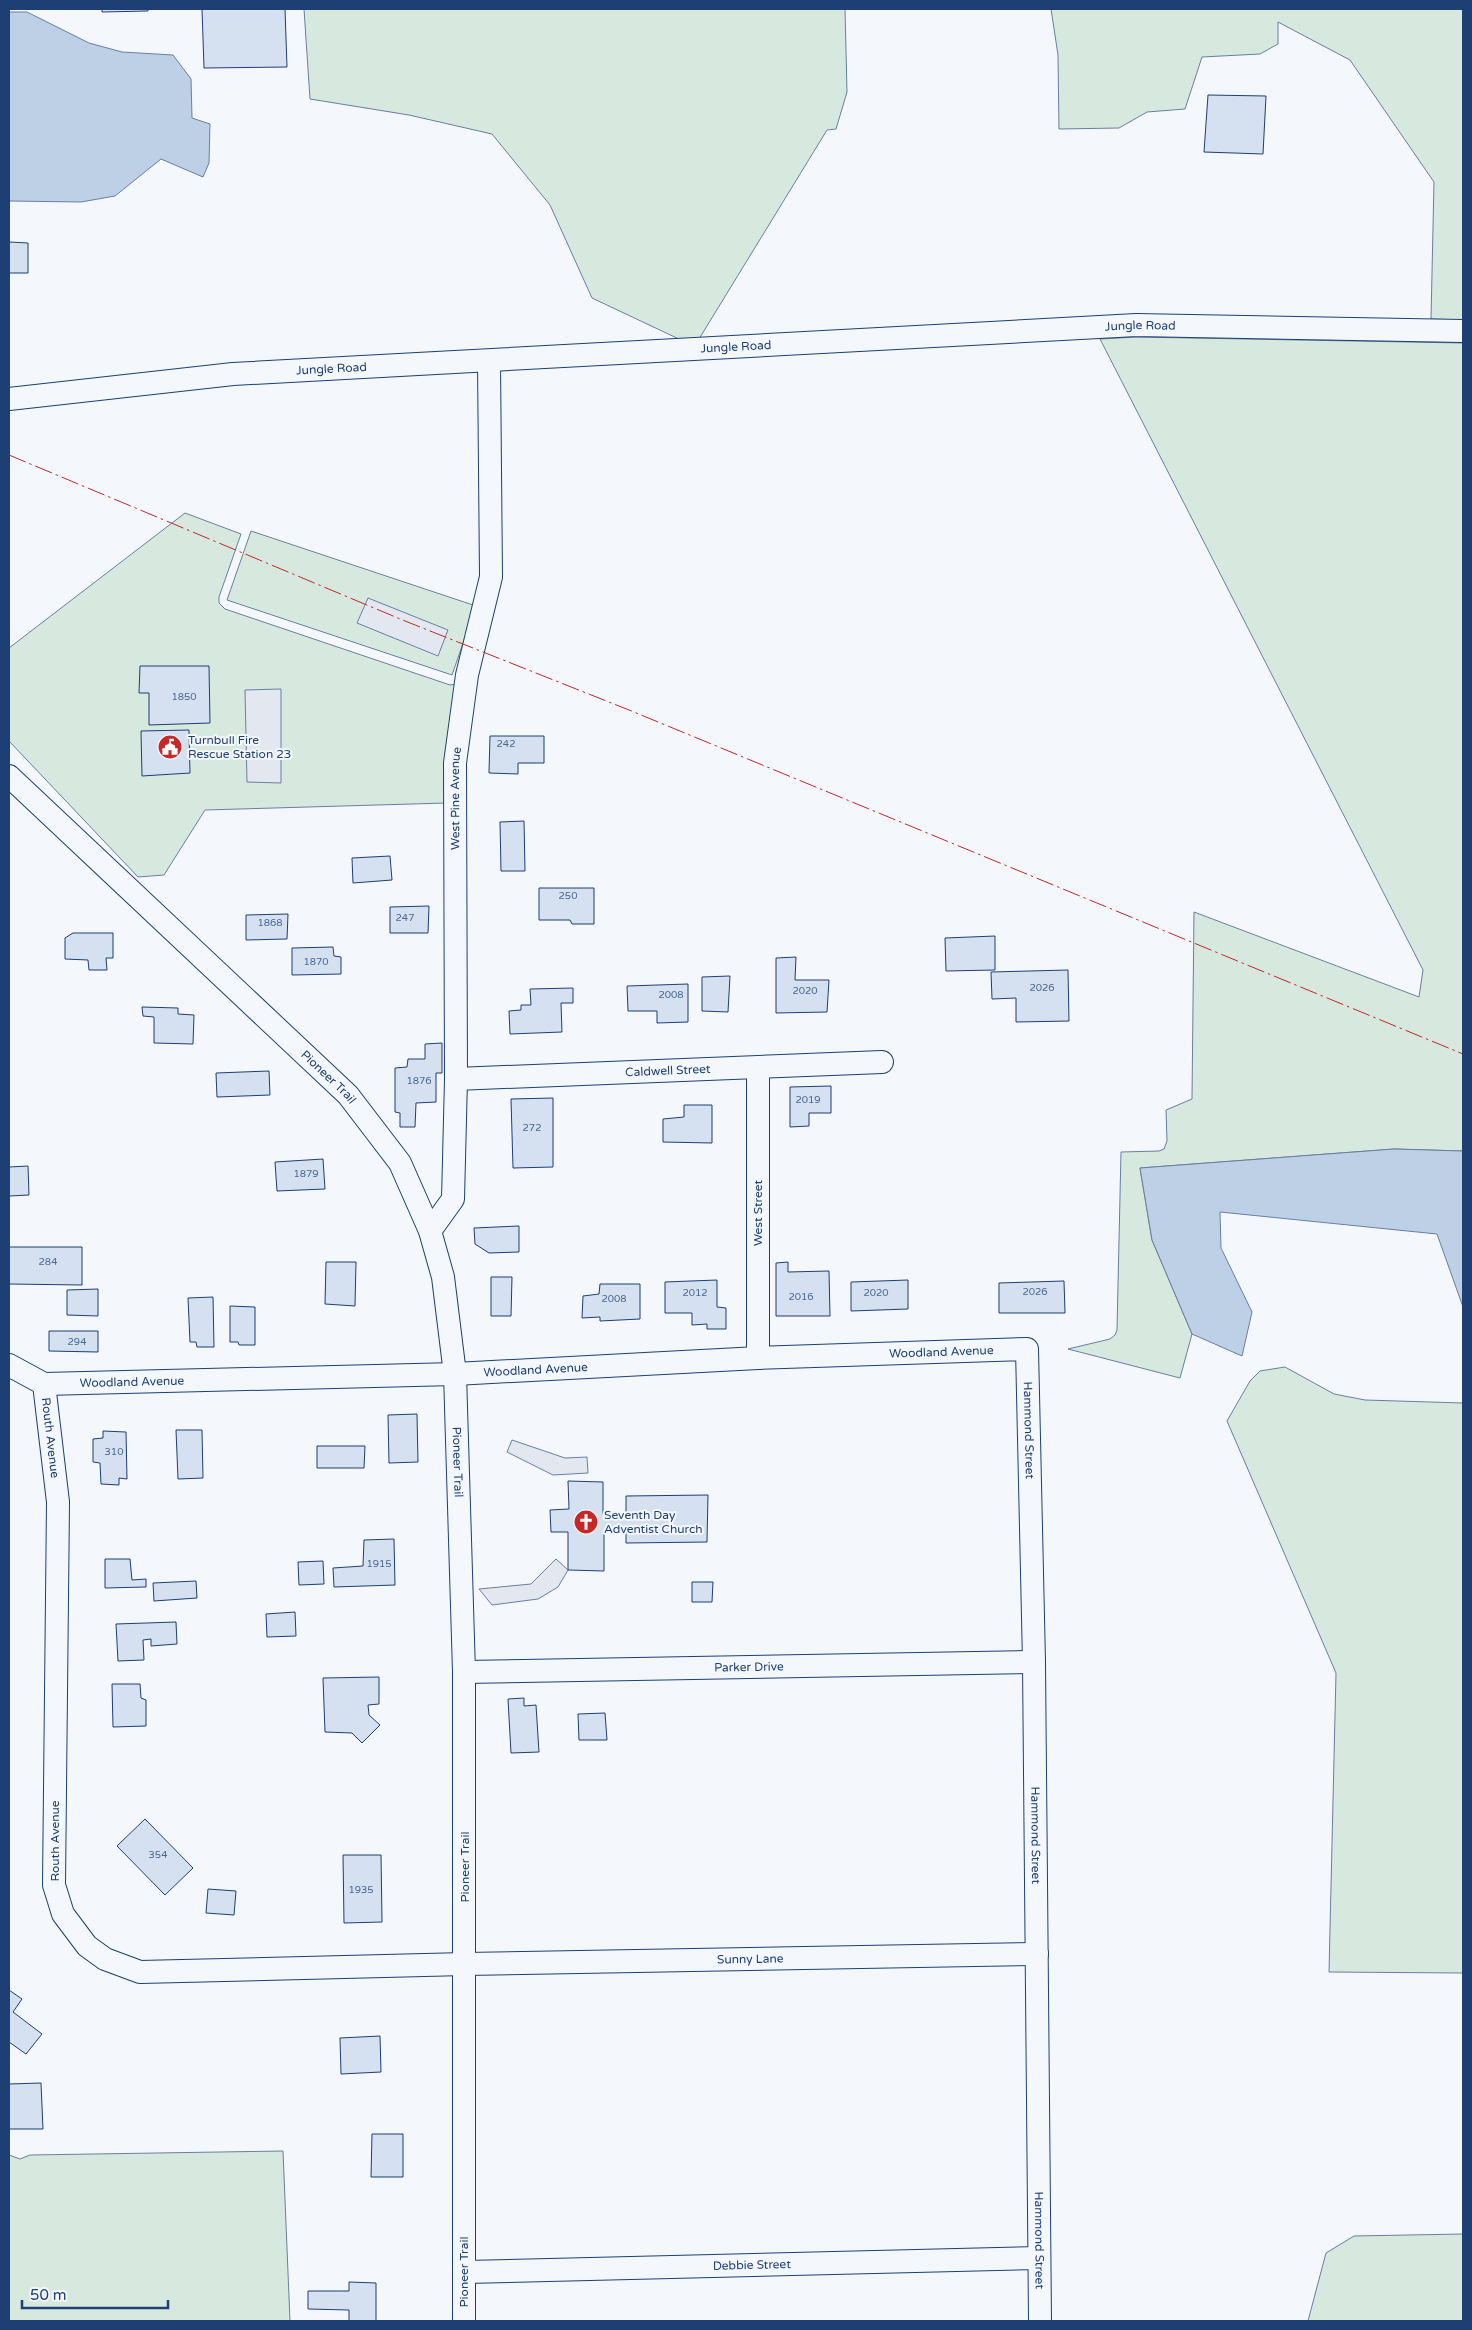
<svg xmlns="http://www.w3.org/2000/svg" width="1472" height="2330" font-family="'Varela Round',sans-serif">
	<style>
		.green { fill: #d7e8df; stroke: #687fa3 }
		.parking { fill: #e3e8f0; stroke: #687fa3 }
		.water { fill: #bed0e5; stroke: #687fa3 }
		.building { fill: #d5e0f0; stroke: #1d3f73 }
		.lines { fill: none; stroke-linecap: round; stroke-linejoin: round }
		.minor-casing { stroke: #1d3f73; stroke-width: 24 }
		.minor { stroke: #f4f7fb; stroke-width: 22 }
		.power { stroke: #c62828; stroke-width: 1; stroke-dasharray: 18 4 2.5 4; stroke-linecap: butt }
		.labels { text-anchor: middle; stroke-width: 4; stroke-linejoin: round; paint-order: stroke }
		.number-label { font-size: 10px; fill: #4b6792 }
		.street-label { font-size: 12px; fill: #1d3f73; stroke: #f4f7fb }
		.poi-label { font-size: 12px; fill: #1d3f73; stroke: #f4f7fb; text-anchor: start }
	</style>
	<rect width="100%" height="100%" fill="#f4f7fb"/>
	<path class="green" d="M 304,9 L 845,9 L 847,92 L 836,129 L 827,130 L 699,339 L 681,340 L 592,298 L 550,205 L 492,134 L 409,115 L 310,99 Z
		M 1051,9 L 1463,9 L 1463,320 L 1431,319 L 1434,182 L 1350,60 L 1278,22 L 1278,44 L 1260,54 L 1202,57 L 1185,109 L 1147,112 L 1119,128 L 1059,129 L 1058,55 Z
		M 1136,337 L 1463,343 L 1463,1151 L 1394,1149 L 1140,1168 L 1152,1240 L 1192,1334 L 1180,1378 L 1068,1349 L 1110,1339 L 1115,1335 L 1117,1330 L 1121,1152 L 1159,1151 L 1164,1149 L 1167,1141 L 1166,1110 L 1192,1099 L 1194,912 L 1419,997 L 1423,970 L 1100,339 Z
		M 185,513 L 241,534 L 219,597 L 219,603 L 225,609 L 450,685 L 456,684 L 446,803 L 205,810 L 164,875 L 138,877 L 9,741 L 9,648 Z
		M 251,531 L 476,606 L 452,675 L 227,600 Z
		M 1285,1367 L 1334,1394 L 1365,1400 L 1463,1403 L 1463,1973 L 1329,1972 L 1336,1673 L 1227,1421 L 1250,1381 L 1260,1371 Z
		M 283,2151 L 290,2321 L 9,2321 L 9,2155 L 20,2159 L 30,2155 Z
		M 1463,2234 L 1463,2321 L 1308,2321 L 1326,2253 L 1354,2236 Z"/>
	<path class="parking" d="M 368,598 L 448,630 L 438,656 L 357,623 Z
		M 281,689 L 281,783 L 247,782 L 245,690 Z
		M 512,1440 L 565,1458 L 587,1457 L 588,1473 L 553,1475 L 507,1452 Z
		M 556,1559 L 568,1570 L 558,1587 L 538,1599 L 492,1605 L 479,1589 L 531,1584 Z"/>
	<path class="water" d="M 9,12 L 27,12 L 89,43 L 122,52 L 173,55 L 191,79 L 192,118 L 210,124 L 209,163 L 203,177 L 161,159 L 115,196 L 81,202 L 9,201 Z
		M 1394,1149 L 1463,1151 L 1463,1307 L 1437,1234 L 1220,1212 L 1221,1248 L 1252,1312 L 1242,1356 L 1192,1334 L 1152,1240 L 1140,1168 Z"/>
	<path class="building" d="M 102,9 L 148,9 L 148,11 L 102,12 Z
		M 202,9 L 285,9 L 287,67 L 204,68 Z
		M 1208,95 L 1266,96 L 1263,154 L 1204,152 Z
		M 9,242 L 28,243 L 28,273 L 9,273 Z
		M 140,666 L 209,666 L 210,723 L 149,725 L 149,693 L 139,693 Z
		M 189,730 L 190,773 L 142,776 L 141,731 Z
		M 490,736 L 544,736 L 544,763 L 518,763 L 518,774 L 489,773 Z
		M 524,821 L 525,871 L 501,871 L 500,822 Z
		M 390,856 L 392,880 L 353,883 L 352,858 Z
		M 539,888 L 594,888 L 594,924 L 572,924 L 570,920 L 539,920 Z
		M 429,906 L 428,933 L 390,933 L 390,907 Z
		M 288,914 L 287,939 L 246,940 L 246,915 Z
		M 73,933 L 113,933 L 113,958 L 106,958 L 107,970 L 89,970 L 88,960 L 65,959 L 65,938 Z
		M 995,936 L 995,970 L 946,971 L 945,938 Z
		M 333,947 L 334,956 L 341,957 L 341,974 L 292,975 L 292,948 Z
		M 796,957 L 795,980 L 829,980 L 827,1012 L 776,1013 L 776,958 Z
		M 1068,970 L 1069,1021 L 1016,1022 L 1016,998 L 992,999 L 991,972 Z
		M 730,976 L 728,1012 L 702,1011 L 702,977 Z
		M 688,984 L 688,1022 L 657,1023 L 657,1011 L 628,1011 L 627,986 Z
		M 573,988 L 573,1003 L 561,1003 L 562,1032 L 510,1034 L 509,1011 L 521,1010 L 521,1005 L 531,1005 L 530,989 Z
		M 142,1007 L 178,1008 L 178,1014 L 194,1015 L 193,1044 L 154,1043 L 154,1017 L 143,1016 Z
		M 442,1043 L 442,1073 L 436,1073 L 436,1102 L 416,1103 L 415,1127 L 400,1127 L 400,1113 L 395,1112 L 395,1068 L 407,1067 L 408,1059 L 425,1059 L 425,1044 Z
		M 269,1071 L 270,1095 L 217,1097 L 216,1073 Z
		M 831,1086 L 831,1113 L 809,1113 L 809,1126 L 790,1127 L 790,1087 Z
		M 553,1098 L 553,1167 L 513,1168 L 511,1099 Z
		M 684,1105 L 712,1105 L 712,1143 L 663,1142 L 663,1119 L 684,1117 Z
		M 323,1159 L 325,1189 L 277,1191 L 275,1162 Z
		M 28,1166 L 29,1195 L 9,1196 L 9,1167 Z
		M 519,1226 L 519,1252 L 489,1253 L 475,1244 L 474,1228 Z
		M 9,1247 L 82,1247 L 82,1285 L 9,1284 Z
		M 326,1262 L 356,1262 L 355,1306 L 325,1304 Z
		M 788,1262 L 788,1272 L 829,1271 L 830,1316 L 776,1316 L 776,1263 Z
		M 491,1277 L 512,1277 L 511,1316 L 491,1316 Z
		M 717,1280 L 717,1307 L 726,1308 L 726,1329 L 707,1329 L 707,1324 L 692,1325 L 692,1313 L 665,1313 L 665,1282 Z
		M 908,1280 L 908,1309 L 851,1311 L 851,1282 Z
		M 1064,1281 L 1065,1313 L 999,1313 L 999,1283 Z
		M 600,1284 L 640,1284 L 640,1319 L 600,1321 L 600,1317 L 582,1318 L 583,1296 L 599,1294 Z
		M 98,1289 L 98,1316 L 67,1315 L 67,1290 Z
		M 213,1297 L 214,1347 L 197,1347 L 196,1342 L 190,1342 L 188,1298 Z
		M 230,1306 L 255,1307 L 255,1345 L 239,1345 L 238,1342 L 230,1342 Z
		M 49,1331 L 98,1331 L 98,1352 L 49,1351 Z
		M 417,1414 L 418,1462 L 389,1463 L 388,1415 Z
		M 176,1430 L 202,1430 L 203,1478 L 178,1479 Z
		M 103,1431 L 126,1432 L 127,1479 L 119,1478 L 119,1485 L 101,1484 L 100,1463 L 93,1462 L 93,1439 L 103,1438 Z
		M 317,1446 L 365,1446 L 364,1468 L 317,1468 Z
		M 568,1481 L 603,1482 L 603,1514 L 626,1514 L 626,1496 L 708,1495 L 707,1542 L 626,1543 L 626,1530 L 604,1531 L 604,1571 L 568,1570 L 568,1532 L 551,1532 L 550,1510 L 569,1509 Z
		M 394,1539 L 395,1585 L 334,1587 L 333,1568 L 363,1566 L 364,1540 Z
		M 105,1559 L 130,1559 L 132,1580 L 146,1579 L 146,1587 L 105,1588 Z
		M 323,1561 L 324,1584 L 299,1585 L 298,1562 Z
		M 196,1581 L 197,1598 L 154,1601 L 153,1583 Z
		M 692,1582 L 713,1582 L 712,1602 L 692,1602 Z
		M 295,1612 L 296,1636 L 267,1637 L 266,1614 Z
		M 176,1622 L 177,1644 L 151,1646 L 151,1639 L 143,1640 L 144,1660 L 118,1661 L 116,1624 Z
		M 379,1677 L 379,1704 L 368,1705 L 369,1715 L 380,1725 L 362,1743 L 352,1733 L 325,1732 L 323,1678 Z
		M 112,1684 L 140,1684 L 141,1698 L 146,1700 L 146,1726 L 113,1727 Z
		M 524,1698 L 524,1706 L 536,1705 L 539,1752 L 511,1753 L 508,1699 Z
		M 605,1713 L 607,1740 L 579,1740 L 578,1714 Z
		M 145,1819 L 193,1868 L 165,1895 L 117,1846 Z
		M 343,1855 L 381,1855 L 382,1922 L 344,1923 Z
		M 208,1889 L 236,1891 L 234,1915 L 206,1913 Z
		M 9,1990 L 22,1999 L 13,2012 L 42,2034 L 26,2054 L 9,2042 Z
		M 380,2036 L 381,2072 L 341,2074 L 340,2038 Z
		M 41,2083 L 43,2129 L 9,2129 L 9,2084 Z
		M 372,2134 L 403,2134 L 403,2177 L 371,2177 Z
		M 349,2282 L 376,2283 L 376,2321 L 349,2321 L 349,2310 L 308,2309 L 308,2291 L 349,2291 Z"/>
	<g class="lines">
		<defs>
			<g id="minor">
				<path id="s1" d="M 9,399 L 233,374 L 1136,325 L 1463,331"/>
				<path id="s2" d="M 9,776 L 348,1095 L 400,1163 L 430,1231 L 443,1277 L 455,1374 L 464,1672 L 464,2321"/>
				<path id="s3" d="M 456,1079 L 882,1062"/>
				<path id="s4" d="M 430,1231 L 453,1199 L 456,1079 L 455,763 L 467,675 L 491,577 L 489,362"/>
				<path d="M 758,1358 L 758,1068"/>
				<path id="s5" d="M 9,1365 L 44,1384 L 58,1502 L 54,1885 L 63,1914 L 87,1946 L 105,1959 L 140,1972 L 465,1964 L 1037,1954"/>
				<path id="s6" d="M 44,1384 L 455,1374 L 758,1358 L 1027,1349 L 1034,1662 L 1040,2321"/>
				<path id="s7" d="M 464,1672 L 1034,1662"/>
				<path id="s8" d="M 464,2272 L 1039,2258"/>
			</g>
		</defs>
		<use href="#minor" class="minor-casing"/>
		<use href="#minor" class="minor"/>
		<path class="power" d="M 9,455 L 405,621 L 629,710 L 1463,1054"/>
	</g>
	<defs>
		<symbol id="civic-disc" viewBox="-11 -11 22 22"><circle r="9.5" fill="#c62828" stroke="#f4f7fb"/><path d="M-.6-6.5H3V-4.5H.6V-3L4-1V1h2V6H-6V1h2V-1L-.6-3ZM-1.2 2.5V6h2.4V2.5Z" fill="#fff"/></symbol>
		<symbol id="church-disc" viewBox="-11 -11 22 22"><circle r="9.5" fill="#c62828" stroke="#f4f7fb"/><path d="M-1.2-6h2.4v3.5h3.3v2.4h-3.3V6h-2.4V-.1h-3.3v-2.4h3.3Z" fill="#fff"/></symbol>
	</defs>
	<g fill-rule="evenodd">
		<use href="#civic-disc" x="156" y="733" width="28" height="28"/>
		<use href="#church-disc" x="572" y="1508" width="28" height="28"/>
	</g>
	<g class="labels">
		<g class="number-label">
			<text x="184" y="700">1850</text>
			<text x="506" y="747">242</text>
			<text x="568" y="899">250</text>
			<text x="405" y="921">247</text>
			<text x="270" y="926">1868</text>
			<text x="316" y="965">1870</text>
			<text x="1042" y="991">2026</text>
			<text x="805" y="994">2020</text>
			<text x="671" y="998">2008</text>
			<text x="419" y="1084">1876</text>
			<text x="808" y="1103">2019</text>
			<text x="532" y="1131">272</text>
			<text x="306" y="1177">1879</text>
			<text x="48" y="1265">284</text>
			<text x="1035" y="1295">2026</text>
			<text x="695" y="1296">2012</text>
			<text x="876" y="1296">2020</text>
			<text x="801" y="1300">2016</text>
			<text x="614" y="1302">2008</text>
			<text x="77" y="1345">294</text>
			<text x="114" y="1455">310</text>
			<text x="379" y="1567">1915</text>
			<text x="158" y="1858">354</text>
			<text x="361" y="1893">1935</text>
		</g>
		<g class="street-label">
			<text dy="4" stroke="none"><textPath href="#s1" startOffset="1134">Jungle Road</textPath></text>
			<text dy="4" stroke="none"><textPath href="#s1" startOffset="729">Jungle Road</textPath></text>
			<text dy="4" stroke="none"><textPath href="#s1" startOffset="324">Jungle Road</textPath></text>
			<text dy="4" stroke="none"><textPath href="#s4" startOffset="440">West Pine Avenue</textPath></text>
			<text dy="4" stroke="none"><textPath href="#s3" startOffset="212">Caldwell Street</textPath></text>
			<text dy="4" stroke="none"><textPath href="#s2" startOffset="439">Pioneer Trail</textPath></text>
			<text transform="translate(758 1213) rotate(-90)" y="4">West Street</text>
			<text dy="4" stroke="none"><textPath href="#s6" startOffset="898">Woodland Avenue</textPath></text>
			<text dy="4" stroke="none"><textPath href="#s6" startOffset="492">Woodland Avenue</textPath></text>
			<text dy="4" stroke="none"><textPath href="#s6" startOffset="88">Woodland Avenue</textPath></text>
			<text dy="4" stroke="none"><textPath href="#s6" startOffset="1065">Hammond Street</textPath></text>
			<text dy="4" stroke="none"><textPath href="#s5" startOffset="94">Routh Avenue</textPath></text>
			<text dy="4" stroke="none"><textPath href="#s2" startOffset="859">Pioneer Trail</textPath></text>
			<text dy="4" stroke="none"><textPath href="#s7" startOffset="285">Parker Drive</textPath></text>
			<text dy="4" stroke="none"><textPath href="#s6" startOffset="1470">Hammond Street</textPath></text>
			<text transform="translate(55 1841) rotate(-90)" y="4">Routh Avenue</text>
			<text transform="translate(465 1867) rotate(-90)" y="4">Pioneer Trail</text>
			<text dy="4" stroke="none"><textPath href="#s5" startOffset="1282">Sunny Lane</textPath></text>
			<text dy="4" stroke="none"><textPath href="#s6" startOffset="1875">Hammond Street</textPath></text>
			<text dy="4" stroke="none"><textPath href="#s8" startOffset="288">Debbie Street</textPath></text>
			<text transform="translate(464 2272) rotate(-90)" y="4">Pioneer Trail</text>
		</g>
		<g class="poi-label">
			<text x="188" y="744">Turnbull Fire<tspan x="188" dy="14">Rescue Station 23</tspan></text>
			<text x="604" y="1519">Seventh Day<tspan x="604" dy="14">Adventist Church</tspan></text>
		</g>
	</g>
	<rect width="1472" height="2330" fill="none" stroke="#1d3f73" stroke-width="20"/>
	<path d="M22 2300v8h146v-8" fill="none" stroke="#1d3f73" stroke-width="2.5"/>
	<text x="30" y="2300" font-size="15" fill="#1d3f73" stroke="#f4f7fb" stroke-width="4" paint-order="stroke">50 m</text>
</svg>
